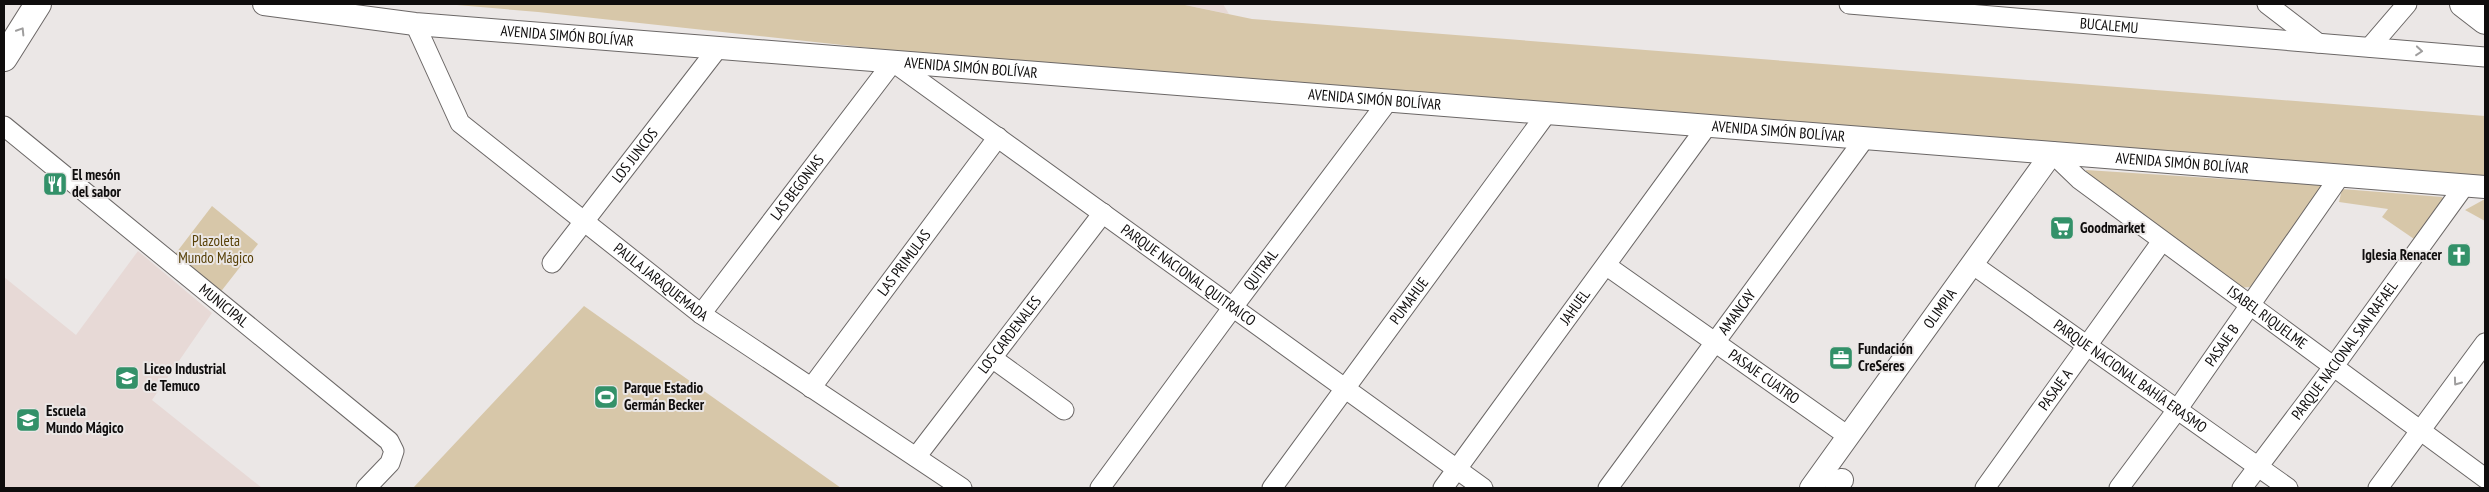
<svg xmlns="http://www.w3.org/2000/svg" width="2489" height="492" font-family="'PT Sans Narrow',sans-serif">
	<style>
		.built { fill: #e7d9d6 }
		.green { fill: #d7c7a9 }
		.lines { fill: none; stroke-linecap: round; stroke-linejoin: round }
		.minor-casing { stroke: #6b6766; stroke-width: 21 }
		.tertiary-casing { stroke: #6b6766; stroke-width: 24 }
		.secondary-casing { stroke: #6b6766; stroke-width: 28 }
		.minor { stroke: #fff; stroke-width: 19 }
		.tertiary { stroke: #fff; stroke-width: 22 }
		.secondary { stroke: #fff; stroke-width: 26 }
		.oneway { stroke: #9f9e9e }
		.labels { text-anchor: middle; stroke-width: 4; stroke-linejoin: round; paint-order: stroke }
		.street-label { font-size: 15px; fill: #0f0d0d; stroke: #ebe7e6 }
		.poi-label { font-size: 15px; font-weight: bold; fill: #0f0d0d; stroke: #ebe7e6; text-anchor: start }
		.park-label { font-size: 15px; fill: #584108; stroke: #ebe7e6 }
	</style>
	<rect width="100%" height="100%" fill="#ebe7e6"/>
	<path class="built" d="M 1158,4 L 1223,4 L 1229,14 L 1185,5 Z
		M 138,251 L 212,313 L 152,400 L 262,488 L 4,488 L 4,277 L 76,335 Z"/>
	<path class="green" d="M 445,4 L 1158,4 L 1185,5 L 1252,19 L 2485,116 L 2485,180 L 1944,133 L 888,50 L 538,12 Z
		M 2086,170 L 2320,185 L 2324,189 L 2251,287 L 2238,288 L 2085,175 Z
		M 2342,189 L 2442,197 L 2447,203 L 2417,241 L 2382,217 L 2388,209 L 2339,202 Z
		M 2485,199 L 2485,221 L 2465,210 Z
		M 212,206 L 258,244 L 219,294 L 173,257 Z
		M 584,306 L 841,488 L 413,488 Z"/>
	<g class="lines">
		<defs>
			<g id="minor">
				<path id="s1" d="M 1849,4 L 2485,57"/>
				<path d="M 2267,4 L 2318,43"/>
				<path id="s2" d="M 415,24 L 460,123 L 701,314 L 962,488"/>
				<path d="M 2370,47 L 2407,4"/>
				<path id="s3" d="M 4,126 L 389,441 L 394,451 L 390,463 L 366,488"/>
				<path id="s4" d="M 2052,153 L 2079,179 L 2485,478"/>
				<path id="s5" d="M 552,263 L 718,48"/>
				<path id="s6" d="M 1972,264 L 2288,488"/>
				<path id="s7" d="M 1607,266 L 1848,436"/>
				<path id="s8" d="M 701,314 L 893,62 L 1483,488"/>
				<path d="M 992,358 L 1064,410"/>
				<path id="s9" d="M 811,388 L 998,137"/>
				<path id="s10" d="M 916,457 L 1103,213"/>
				<path id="s11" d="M 1100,488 L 1233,307 L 1388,101"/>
				<path id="s12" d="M 1272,488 L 1547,113"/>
				<path id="s13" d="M 1443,488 L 1707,126"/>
				<path id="s14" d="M 1608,488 L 1865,138"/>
				<path id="s15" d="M 1985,488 L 2162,241"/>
				<path id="s16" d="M 2119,488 L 2177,410 L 2340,176"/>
				<path id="s17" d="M 2242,488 L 2334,366 L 2465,185"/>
				<path d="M 2378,488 L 2485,343"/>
			</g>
			<g id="tertiary">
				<path id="s18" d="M 264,4 L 415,24 L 2485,187"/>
				<path id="s19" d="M 1811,488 L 2052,153"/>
				<path d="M 1836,488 L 1842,480"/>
			</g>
			<path id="secondary" d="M 2463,4 L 2485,21
				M 4,58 L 38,4"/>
		</defs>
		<use href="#minor" class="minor-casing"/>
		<use href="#tertiary" class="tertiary-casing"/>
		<use href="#secondary" class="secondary-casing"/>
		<use href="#minor" class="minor"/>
		<use href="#tertiary" class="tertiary"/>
		<use href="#secondary" class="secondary"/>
	</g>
	<defs><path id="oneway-chevron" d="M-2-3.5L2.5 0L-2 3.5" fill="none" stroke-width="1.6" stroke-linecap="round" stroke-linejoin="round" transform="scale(1.25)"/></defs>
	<g class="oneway">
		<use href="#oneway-chevron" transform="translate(21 31) rotate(-58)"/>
		<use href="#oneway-chevron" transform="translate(2419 51) rotate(5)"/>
		<use href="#oneway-chevron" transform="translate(2457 382) rotate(126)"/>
	</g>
	<defs>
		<symbol id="restaurant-square" viewBox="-11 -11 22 22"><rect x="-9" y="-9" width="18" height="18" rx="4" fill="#339169" stroke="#ebe7e6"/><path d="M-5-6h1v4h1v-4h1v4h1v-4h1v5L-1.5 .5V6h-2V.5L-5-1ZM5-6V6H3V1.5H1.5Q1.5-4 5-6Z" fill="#fff"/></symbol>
		<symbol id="supermarket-square" viewBox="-11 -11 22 22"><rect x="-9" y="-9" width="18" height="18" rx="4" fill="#339169" stroke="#ebe7e6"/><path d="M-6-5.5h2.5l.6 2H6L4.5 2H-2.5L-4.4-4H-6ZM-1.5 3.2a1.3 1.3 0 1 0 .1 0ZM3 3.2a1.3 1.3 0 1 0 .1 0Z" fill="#fff"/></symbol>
		<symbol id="church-square" viewBox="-11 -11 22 22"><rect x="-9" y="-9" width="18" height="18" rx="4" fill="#339169" stroke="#ebe7e6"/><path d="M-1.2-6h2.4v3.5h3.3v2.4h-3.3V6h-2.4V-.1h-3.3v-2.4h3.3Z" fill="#fff"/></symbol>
		<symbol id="office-square" viewBox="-11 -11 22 22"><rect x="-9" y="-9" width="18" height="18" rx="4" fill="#339169" stroke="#ebe7e6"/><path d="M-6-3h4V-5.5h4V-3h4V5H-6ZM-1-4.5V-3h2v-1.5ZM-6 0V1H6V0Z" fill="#fff"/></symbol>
		<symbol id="school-square" viewBox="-11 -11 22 22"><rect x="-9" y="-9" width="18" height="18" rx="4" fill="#339169" stroke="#ebe7e6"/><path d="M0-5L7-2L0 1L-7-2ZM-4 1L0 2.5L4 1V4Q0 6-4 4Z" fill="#fff"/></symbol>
		<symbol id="stadium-square" viewBox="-11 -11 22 22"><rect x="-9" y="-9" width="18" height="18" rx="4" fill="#339169" stroke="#ebe7e6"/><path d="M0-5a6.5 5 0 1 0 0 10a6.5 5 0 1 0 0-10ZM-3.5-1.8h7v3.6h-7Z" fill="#fff"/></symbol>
	</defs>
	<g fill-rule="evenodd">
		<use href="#restaurant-square" x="41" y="170" width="28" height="28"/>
		<use href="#supermarket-square" x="2048" y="214" width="28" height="28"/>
		<use href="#church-square" x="2445" y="241" width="28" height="28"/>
		<use href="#office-square" x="1827" y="344" width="28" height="28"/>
		<use href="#school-square" x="113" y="364" width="28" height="28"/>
		<use href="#stadium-square" x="592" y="383" width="28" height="28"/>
		<use href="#school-square" x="14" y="406" width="28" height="28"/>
	</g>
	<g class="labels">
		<g class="street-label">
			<text dy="5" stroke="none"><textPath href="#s1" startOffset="261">BUCALEMU</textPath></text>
			<text dy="5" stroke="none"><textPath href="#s18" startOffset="305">AVENIDA SIMÓN BOLÍVAR</textPath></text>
			<text dy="5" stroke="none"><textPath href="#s18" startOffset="710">AVENIDA SIMÓN BOLÍVAR</textPath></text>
			<text dy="5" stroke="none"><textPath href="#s18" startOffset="1115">AVENIDA SIMÓN BOLÍVAR</textPath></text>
			<text dy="5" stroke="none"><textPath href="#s18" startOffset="1520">AVENIDA SIMÓN BOLÍVAR</textPath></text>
			<text dy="5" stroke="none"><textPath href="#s5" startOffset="136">LOS JUNCOS</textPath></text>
			<text dy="5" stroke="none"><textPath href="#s18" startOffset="1925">AVENIDA SIMÓN BOLÍVAR</textPath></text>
			<text dy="5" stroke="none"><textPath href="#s8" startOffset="159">LAS BEGONIAS</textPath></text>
			<text dy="5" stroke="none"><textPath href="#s9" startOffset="156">LAS PRIMULAS</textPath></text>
			<text dy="5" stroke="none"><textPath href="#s11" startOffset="271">QUITRAL</textPath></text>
			<text dy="5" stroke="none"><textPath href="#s8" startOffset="681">PARQUE NACIONAL QUITRAICO</textPath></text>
			<text dy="5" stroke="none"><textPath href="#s2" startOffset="365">PAULA JARAQUEMADA</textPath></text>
			<text dy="5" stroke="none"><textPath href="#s12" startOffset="232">PUMAHUE</textPath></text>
			<text dy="5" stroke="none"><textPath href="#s3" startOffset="284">MUNICIPAL</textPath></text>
			<text dy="5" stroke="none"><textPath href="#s13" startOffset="224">JAHUEL</textPath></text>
			<text dy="5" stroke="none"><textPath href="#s19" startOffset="221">OLIMPIA</textPath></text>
			<text dy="5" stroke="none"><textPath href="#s14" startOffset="218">AMANCAY</textPath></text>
			<text dy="5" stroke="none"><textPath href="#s4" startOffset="271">ISABEL RIQUELME</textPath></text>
			<text dy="5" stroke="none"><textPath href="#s10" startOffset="154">LOS CARDENALES</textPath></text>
			<text dy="5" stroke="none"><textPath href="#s16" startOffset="176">PASAJE B</textPath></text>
			<text dy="5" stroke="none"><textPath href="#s17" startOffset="172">PARQUE NACIONAL SAN RAFAEL</textPath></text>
			<text dy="5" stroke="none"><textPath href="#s7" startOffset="192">PASAJE CUATRO</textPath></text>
			<text dy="5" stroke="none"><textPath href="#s6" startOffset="194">PARQUE NACIONAL BAHÍA ERASMO</textPath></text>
			<text dy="5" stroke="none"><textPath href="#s15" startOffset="121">PASAJE A</textPath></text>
		</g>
		<g class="poi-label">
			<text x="72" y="180">El mesón<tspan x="72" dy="17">del sabor</tspan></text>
			<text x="2080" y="233">Goodmarket</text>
			<text x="2442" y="260" text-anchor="end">Iglesia Renacer</text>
			<text x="1858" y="354">Fundación<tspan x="1858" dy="17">CreSeres</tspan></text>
			<text x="144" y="374">Liceo Industrial<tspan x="144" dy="17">de Temuco</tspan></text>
			<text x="624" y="393">Parque Estadio<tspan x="624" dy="17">Germán Becker</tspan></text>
			<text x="46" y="416">Escuela<tspan x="46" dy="17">Mundo Mágico</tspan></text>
		</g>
		<g class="park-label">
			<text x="216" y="246">Plazoleta<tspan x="216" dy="17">Mundo Mágico</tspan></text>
		</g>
	</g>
	<rect width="2489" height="492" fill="none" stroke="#0f0d0d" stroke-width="10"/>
</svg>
